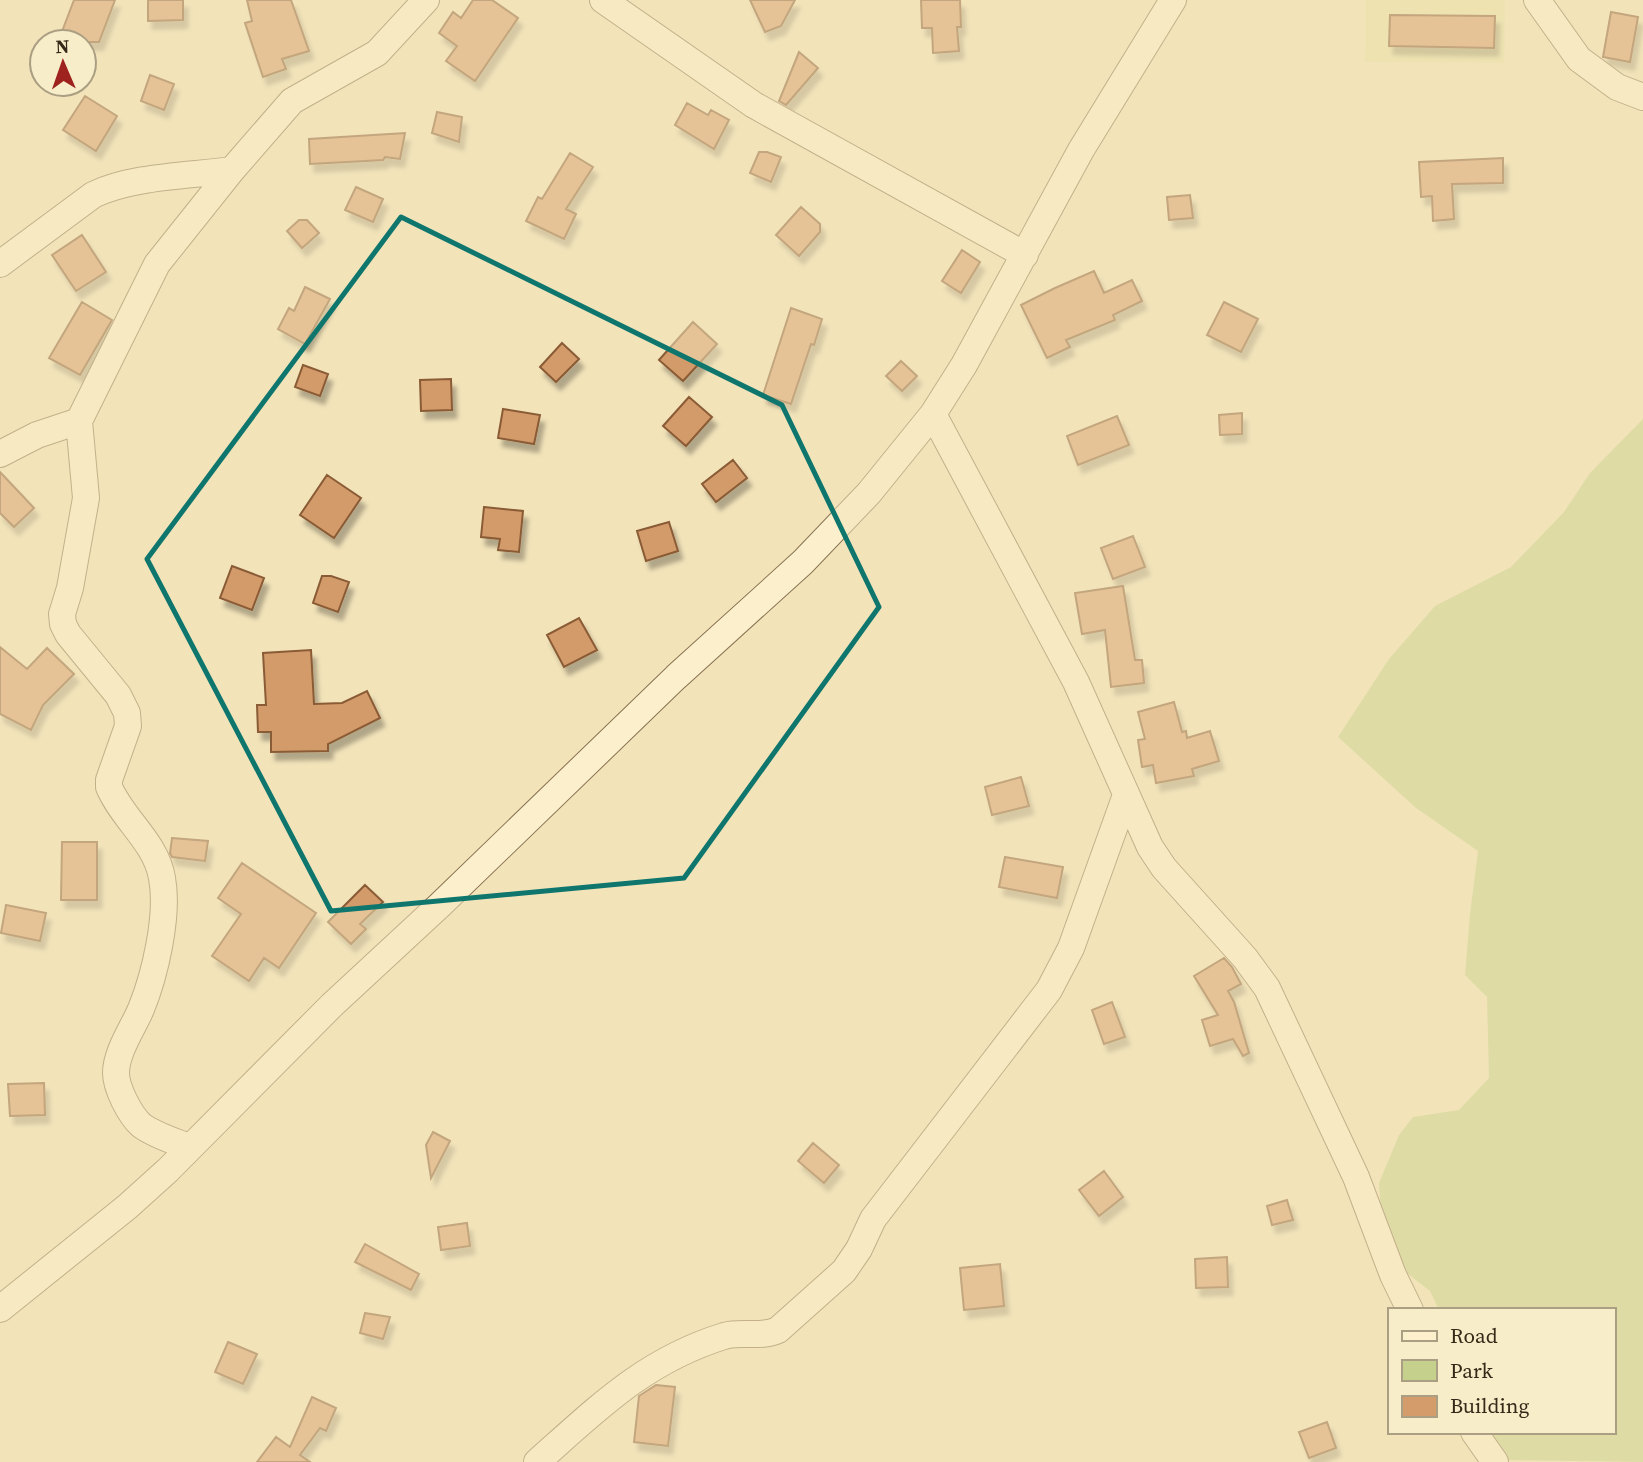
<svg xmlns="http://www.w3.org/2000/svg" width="1643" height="1462" font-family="'Source Serif 4',serif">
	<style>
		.farmland { fill: #e8e0a6 }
		.green { fill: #c5d08d }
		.building { fill: #d49b6b; stroke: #8a5b36; stroke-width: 2; filter: url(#shadow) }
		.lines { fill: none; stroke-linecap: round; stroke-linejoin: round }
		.street-casing { stroke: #897252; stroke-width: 28 }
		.street { stroke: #fcf0cc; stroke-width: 26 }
		.marked { fill: none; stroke: #0f766e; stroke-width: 5; stroke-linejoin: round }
	</style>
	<defs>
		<filter id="shadow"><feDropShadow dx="4.5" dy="8" stdDeviation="2" flood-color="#0004"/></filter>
	</defs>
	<rect width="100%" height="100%" fill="#f2e3b9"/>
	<path class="farmland" d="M 1366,0 L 1505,0 L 1504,63 L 1365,62 Z"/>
	<path class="green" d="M 1643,419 L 1643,1462 L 1501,1460 L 1478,1432 L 1613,1432 L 1613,1310 L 1439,1310 L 1430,1291 L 1399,1267 L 1382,1229 L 1379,1183 L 1399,1135 L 1413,1117 L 1459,1110 L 1489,1078 L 1487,997 L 1465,975 L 1470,914 L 1478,851 L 1416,808 L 1338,737 L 1389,659 L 1435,606 L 1511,567 L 1564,512 L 1590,473 Z"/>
	<path class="building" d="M 74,0 L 115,0 L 99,42 L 58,42 Z
		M 148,0 L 183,0 L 183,20 L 148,21 Z
		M 247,0 L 291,0 L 309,51 L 282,59 L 286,69 L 263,77 L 245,23 L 252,21 Z
		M 473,0 L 492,0 L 518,18 L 475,81 L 446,61 L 457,46 L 439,33 L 453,12 L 461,18 Z
		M 750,0 L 795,0 L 781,26 L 765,32 Z
		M 921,0 L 960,0 L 961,27 L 957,27 L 959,51 L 933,53 L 932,28 L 922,28 Z
		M 1611,12 L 1638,17 L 1630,62 L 1603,57 Z
		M 1390,15 L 1495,16 L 1494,48 L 1389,46 Z
		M 799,52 L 818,68 L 786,105 L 779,101 Z
		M 150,75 L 174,84 L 164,110 L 141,101 Z
		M 85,96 L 117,116 L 96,151 L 63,130 Z
		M 687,103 L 708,115 L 711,110 L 729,120 L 714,149 L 675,125 Z
		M 437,112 L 462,117 L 459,142 L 432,133 Z
		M 405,133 L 400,159 L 385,157 L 383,160 L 310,164 L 309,139 Z
		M 759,152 L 767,152 L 781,157 L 771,182 L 750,173 Z
		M 570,153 L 593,167 L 566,209 L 576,214 L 564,239 L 526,221 L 538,197 L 542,199 Z
		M 1503,158 L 1503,183 L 1452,184 L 1454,219 L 1433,221 L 1432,196 L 1421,197 L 1419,162 Z
		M 356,187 L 383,199 L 373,222 L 345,210 Z
		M 1190,195 L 1193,218 L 1169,220 L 1167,197 Z
		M 801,207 L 820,224 L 820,232 L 799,256 L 776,235 Z
		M 299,220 L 307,220 L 319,233 L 302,248 L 287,231 Z
		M 82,235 L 106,272 L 76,291 L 52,255 Z
		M 962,250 L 980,262 L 961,293 L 942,281 Z
		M 1094,271 L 1104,293 L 1132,280 L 1142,301 L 1113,315 L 1115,320 L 1066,340 L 1070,347 L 1047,358 L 1021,305 L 1055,288 Z
		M 305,287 L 330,299 L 305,344 L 278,329 L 289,308 L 294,311 Z
		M 82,302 L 112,320 L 80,375 L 49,358 Z
		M 1224,302 L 1258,319 L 1241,352 L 1207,335 Z
		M 791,308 L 822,319 L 814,345 L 811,344 L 791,404 L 763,395 Z
		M 693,322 L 717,344 L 683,381 L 659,360 Z
		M 562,343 L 579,359 L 556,382 L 540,367 Z
		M 901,361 L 917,376 L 902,391 L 886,376 Z
		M 303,365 L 328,374 L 320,396 L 295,387 Z
		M 451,379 L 452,410 L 421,411 L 420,380 Z
		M 689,397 L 712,417 L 686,446 L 663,426 Z
		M 503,409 L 540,415 L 534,444 L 498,438 Z
		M 1242,413 L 1242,434 L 1220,435 L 1219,415 Z
		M 1117,416 L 1129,445 L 1078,465 L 1067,436 Z
		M 733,460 L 747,478 L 716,502 L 702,484 Z
		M 0,472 L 34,508 L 14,527 L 0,513 Z
		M 327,475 L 361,498 L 334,538 L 300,515 Z
		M 484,507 L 523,511 L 519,552 L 498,550 L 500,539 L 481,537 Z
		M 669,522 L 678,551 L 646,561 L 637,531 Z
		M 1133,536 L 1145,567 L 1113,579 L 1101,548 Z
		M 232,566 L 264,578 L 252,610 L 220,598 Z
		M 322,576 L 331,576 L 349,582 L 338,612 L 313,603 Z
		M 1123,586 L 1135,660 L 1142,660 L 1144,683 L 1111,687 L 1105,630 L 1082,634 L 1075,593 Z
		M 579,618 L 597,650 L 564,667 L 547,635 Z
		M 0,647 L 27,669 L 47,648 L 74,674 L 43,705 L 31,730 L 0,714 Z
		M 311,650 L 314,704 L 342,703 L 367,691 L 380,718 L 328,744 L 328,751 L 271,752 L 271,732 L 258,732 L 257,705 L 266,705 L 263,653 Z
		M 1174,702 L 1182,732 L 1186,731 L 1187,738 L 1210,731 L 1219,761 L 1192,769 L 1194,776 L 1156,783 L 1153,765 L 1142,767 L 1138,740 L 1145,739 L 1138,712 Z
		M 1021,777 L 1029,806 L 992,815 L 985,787 Z
		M 172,838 L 208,841 L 205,861 L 172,857 L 170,853 Z
		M 62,842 L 97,842 L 97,900 L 61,900 Z
		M 1005,857 L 1063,867 L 1057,898 L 999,887 Z
		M 242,863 L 316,913 L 279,968 L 264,958 L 249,981 L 212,956 L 241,914 L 218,898 Z
		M 365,885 L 383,902 L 360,924 L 366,929 L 351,944 L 328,922 Z
		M 6,905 L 46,913 L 40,941 L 1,933 Z
		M 1224,958 L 1232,967 L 1241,984 L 1228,991 L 1234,1002 L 1249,1053 L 1243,1056 L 1233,1039 L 1210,1046 L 1202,1020 L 1218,1015 L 1194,976 Z
		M 1112,1002 L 1125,1037 L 1104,1044 L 1092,1010 Z
		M 44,1083 L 45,1115 L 10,1116 L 8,1084 Z
		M 433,1132 L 450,1141 L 431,1178 L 426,1145 Z
		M 813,1143 L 839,1165 L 824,1183 L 798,1161 Z
		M 1104,1171 L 1123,1197 L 1099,1216 L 1079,1190 Z
		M 1287,1200 L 1293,1220 L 1272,1225 L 1267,1206 Z
		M 467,1223 L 470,1246 L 441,1250 L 438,1227 Z
		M 365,1244 L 419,1274 L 411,1290 L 355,1262 Z
		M 1227,1257 L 1228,1287 L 1196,1288 L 1195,1259 Z
		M 1000,1264 L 1004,1306 L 964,1310 L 960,1268 Z
		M 365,1313 L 390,1317 L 383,1339 L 360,1333 Z
		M 228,1342 L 257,1354 L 243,1384 L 215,1372 Z
		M 656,1385 L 675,1387 L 668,1446 L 634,1442 L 639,1396 Z
		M 312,1397 L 336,1408 L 326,1431 L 320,1428 L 300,1455 L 310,1462 L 257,1462 L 276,1437 L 290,1447 Z
		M 1327,1422 L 1336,1448 L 1309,1458 L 1299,1432 Z"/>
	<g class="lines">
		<defs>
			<path id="street" d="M 603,0 L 754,105 L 1025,255
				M 1537,0 L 1579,59 L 1617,87 L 1643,97
				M 0,264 L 93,195 C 132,176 188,176 232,170
				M 933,414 L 1076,682 L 1150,847 L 1164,868 L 1245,958 L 1267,988 L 1356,1177 L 1393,1275 L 1410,1310
				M 0,454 L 37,435 L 79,421
				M 189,1147 C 174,1141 154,1135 141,1125 C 130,1115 116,1088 116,1073 C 116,1052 133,1028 141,1009 C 155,975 169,915 162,878 C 156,842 123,820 109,787 L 109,780 L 128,726 L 127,713 L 118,695 L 68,634 L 63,624 L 62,614 L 70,588 L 86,498 L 79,421 L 157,264 L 232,170 L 292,101 L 377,53 L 426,0
				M 0,1309 L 127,1207 L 168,1170 L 332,1005 L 440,905 L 676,677 L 803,562 L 869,493 L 933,414 L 964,365 L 1081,150 L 1173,0
				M 1474,1432 L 1495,1462
				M 537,1462 C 598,1408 644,1361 724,1336 C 742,1331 761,1338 778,1330 L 844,1271 L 859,1249 L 873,1219 L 1049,990 L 1071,948 L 1126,795"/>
		</defs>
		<use href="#street" class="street-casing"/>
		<use href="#street" class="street"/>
	</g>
	<path d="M0 0H1643V1462H0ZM 401,217 L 782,405 L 879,607 L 684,878 L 331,911 L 147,559 Z" fill="#f2e3b9" fill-opacity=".55" fill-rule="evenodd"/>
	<path class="marked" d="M 401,217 L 782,405 L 879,607 L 684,878 L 331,911 L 147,559 Z"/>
	<rect x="1388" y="1308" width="228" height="126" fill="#f8edc9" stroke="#ab9f83" stroke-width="2"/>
	<rect x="1402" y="1331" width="35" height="10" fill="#fcf0cc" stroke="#ab9f83" stroke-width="2"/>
	<text x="1450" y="1343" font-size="21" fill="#372919">Road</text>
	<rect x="1402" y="1360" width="35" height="21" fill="#c5d08d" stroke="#ab9f83" stroke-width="2"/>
	<text x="1450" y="1378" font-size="21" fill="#372919">Park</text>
	<rect x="1402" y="1396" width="35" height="21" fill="#d49b6b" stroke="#ab9f83" stroke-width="2"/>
	<text x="1450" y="1413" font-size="21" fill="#372919">Building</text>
	<g transform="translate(63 63) rotate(358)"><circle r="33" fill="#f8edc9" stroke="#ab9f83" stroke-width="2"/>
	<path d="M0-5L12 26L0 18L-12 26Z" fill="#9e221d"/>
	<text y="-10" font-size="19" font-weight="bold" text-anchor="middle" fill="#372919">N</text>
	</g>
</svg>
